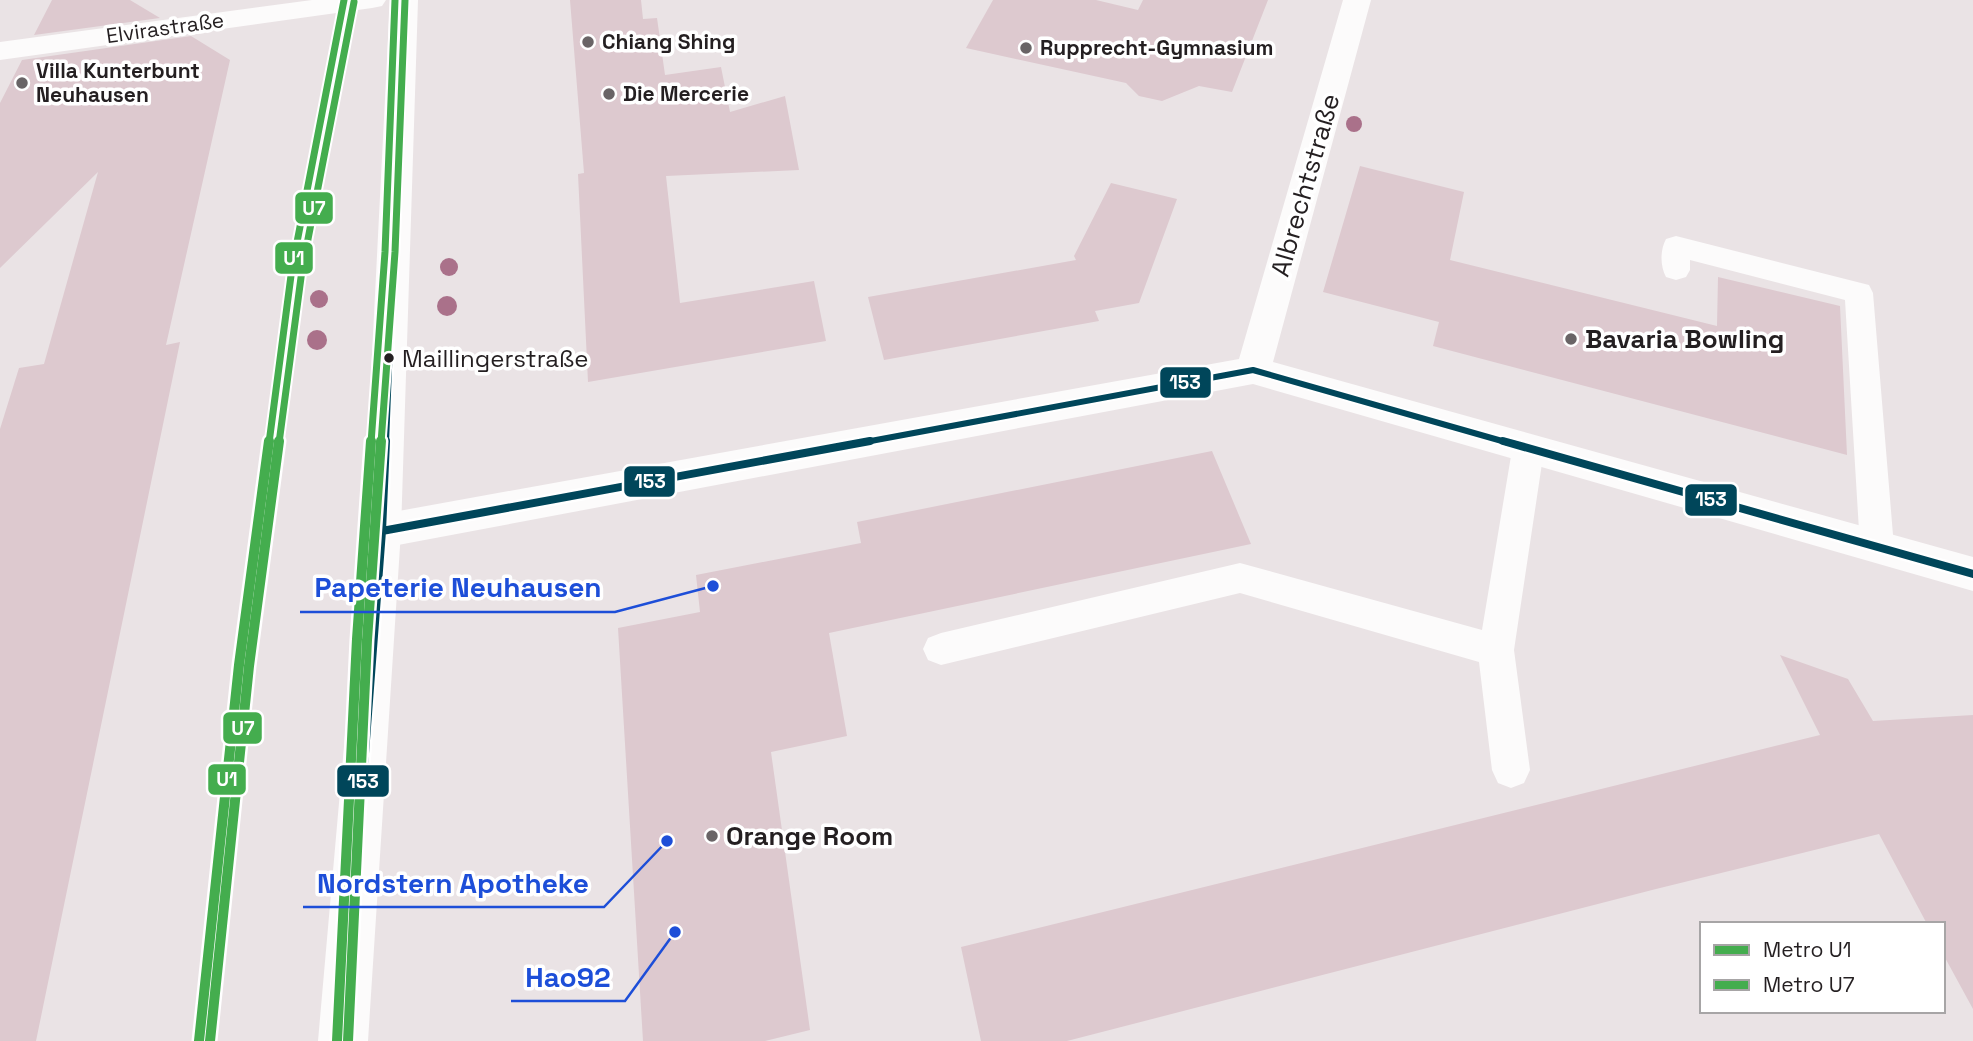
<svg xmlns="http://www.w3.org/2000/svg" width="1973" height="1041" font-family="'Space Grotesk',sans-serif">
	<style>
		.building { fill: #ddc9cf }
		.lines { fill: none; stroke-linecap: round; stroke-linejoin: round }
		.lane { fill: #fcfbfb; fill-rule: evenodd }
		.street { fill: #fcfbfb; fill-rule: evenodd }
		.secondary { fill: #fcfbfb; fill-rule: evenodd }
		.bus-1-far1-casing { stroke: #fff; stroke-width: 10 }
		.bus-1-casing { stroke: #fff; stroke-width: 13 }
		.bus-1-far1 { stroke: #00465a; stroke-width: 6 }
		.bus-1 { stroke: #00465a; stroke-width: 8 }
		.metro-1-far1-casing { stroke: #fff; stroke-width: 11 }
		.metro-1-casing { stroke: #fff; stroke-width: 15 }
		.metro-2-far1-casing { stroke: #fff; stroke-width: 11 }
		.metro-2-casing { stroke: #fff; stroke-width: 15 }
		.metro-1-far1 { stroke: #44ad4e; stroke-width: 7 }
		.metro-1 { stroke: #44ad4e; stroke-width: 10 }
		.metro-2-far1 { stroke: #44ad4e; stroke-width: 7 }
		.metro-2 { stroke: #44ad4e; stroke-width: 10 }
		.tree { fill: #aa718a }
		.poi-dot { fill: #696466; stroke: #fff; stroke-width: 2.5 }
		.bus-dot { fill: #241f21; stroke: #fff; stroke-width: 2.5 }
		.labels { text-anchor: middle; stroke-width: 7; stroke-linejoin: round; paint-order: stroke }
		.far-street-label { font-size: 21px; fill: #241f21; stroke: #fff }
		.far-poi-label { font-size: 21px; font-weight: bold; fill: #241f21; stroke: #fff; text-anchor: start }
		.bus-label { font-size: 24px; fill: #241f21; stroke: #fff; text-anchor: start }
		.street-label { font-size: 26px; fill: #241f21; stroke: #fff }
		.poi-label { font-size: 26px; font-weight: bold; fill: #241f21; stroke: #fff; text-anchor: start }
		.leader { fill: none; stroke: #1d4ed8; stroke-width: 2.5 }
		.callout-dot { fill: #1d4ed8; stroke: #fff; stroke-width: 2.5 }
		.callout-label { font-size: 28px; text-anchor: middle; font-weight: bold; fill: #1d4ed8; stroke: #fff; stroke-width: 7; stroke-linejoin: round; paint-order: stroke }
		.line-badge { stroke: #fff; stroke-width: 2.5 }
		.badge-label { font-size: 19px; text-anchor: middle; font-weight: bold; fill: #fff }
	</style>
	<rect width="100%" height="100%" fill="#eae3e5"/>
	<path class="building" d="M 52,0 L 130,0 L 160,18 L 34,35 Z
		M 570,0 L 641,0 L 643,19 L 657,18 L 665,75 L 721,67 L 730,112 L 785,96 L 799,170 L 666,176 L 680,303 L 814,281 L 826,341 L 588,382 L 578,174 L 584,173 Z
		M 993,0 L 1096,0 L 1138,10 L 1143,0 L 1268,0 L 1232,92 L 1199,86 L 1162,101 L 1139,96 L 1126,83 L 966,48 Z
		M 191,36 L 230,60 L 166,345 L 180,342 L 36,1041 L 0,1041 L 0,429 L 19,368 L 44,364 L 98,172 L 0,268 L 0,103 L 22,60 Z
		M 1360,166 L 1464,192 L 1450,260 L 1717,326 L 1718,277 L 1840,306 L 1847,455 L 1433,346 L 1439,322 L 1323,292 Z
		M 1111,183 L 1177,199 L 1139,303 L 1095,311 L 1099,321 L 884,360 L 868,297 L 1076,260 L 1074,256 Z
		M 1212,451 L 1251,544 L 829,633 L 847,736 L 771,752 L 810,1030 L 765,1041 L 643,1041 L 618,628 L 700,612 L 696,575 L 861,543 L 857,522 Z
		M 1780,655 L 1848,679 L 1873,721 L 1973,715 L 1973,1009 L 1943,954 L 1943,924 L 1927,924 L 1879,834 L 1656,889 L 1067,1041 L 981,1041 L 961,947 L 1820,735 Z"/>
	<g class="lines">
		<path class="lane" d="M 1676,236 L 1869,285 L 1873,293 L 1894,547 L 1889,557 L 1877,562 L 1865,557 L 1860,547 L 1845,300 L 1690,260 L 1690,270 L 1686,277 L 1676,280 L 1666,277 C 1660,266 1660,250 1666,239 Z
			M 1528,437 L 1539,441 L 1544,450 L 1514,650 L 1530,770 L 1524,783 L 1511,788 L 1498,783 L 1492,770 L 1479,662 L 1240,593 L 941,665 L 928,660 L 923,649 L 928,638 L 941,633 L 1240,563 L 1482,630 L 1512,450 L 1517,441 Z"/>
		<path class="street" d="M 312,0 L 386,0 L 382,6 L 372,8 L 0,60 L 0,42 Z
			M 1343,0 L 1371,0 L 1273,362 L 1973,557 L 1973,591 L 1253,384 L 382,548 L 368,543 L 363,531 L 368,519 L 382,514 L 1239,359 Z"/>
		<path class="secondary" d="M 390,0 L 418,0 L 401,531 L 368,1041 L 318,1041 L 363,531 Z"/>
		<defs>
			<path id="bus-1-far1" d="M 386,443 L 404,0
				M 860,443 L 1253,370 L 1509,443"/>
			<path id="bus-1" d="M 1503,441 L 1973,574
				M 382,531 L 870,441
				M 343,1041 L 382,531 L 386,441"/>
		</defs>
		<use href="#bus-1-far1" class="bus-1-far1-casing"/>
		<use href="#bus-1" class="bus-1-casing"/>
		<use href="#bus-1-far1" class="bus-1-far1"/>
		<use href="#bus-1" class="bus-1"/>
		<defs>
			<path id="metro-1-far1" d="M 269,443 L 292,268 L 344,0
				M 371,443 L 385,252 L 395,0"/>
			<path id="metro-1" d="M 199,1041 L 239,665 L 269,441
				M 337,1041 L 357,639 L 371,441"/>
			<path id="metro-2-far1" d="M 279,443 L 302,270 L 354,2
				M 381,443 L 395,252 L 405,0"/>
			<path id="metro-2" d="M 210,1041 L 249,666 L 279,441
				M 348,1041 L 367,640 L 381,441"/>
		</defs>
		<use href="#metro-1-far1" class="metro-1-far1-casing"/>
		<use href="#metro-1" class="metro-1-casing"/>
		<use href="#metro-2-far1" class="metro-2-far1-casing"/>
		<use href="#metro-2" class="metro-2-casing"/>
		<use href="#metro-1-far1" class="metro-1-far1"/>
		<use href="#metro-1" class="metro-1"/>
		<use href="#metro-2-far1" class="metro-2-far1"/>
		<use href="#metro-2" class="metro-2"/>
	</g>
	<g class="tree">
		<circle cx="1354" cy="124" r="8"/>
		<circle cx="449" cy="267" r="9"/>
		<circle cx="319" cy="299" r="9"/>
		<circle cx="447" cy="306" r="10"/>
		<circle cx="317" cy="340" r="10"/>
	</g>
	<g class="poi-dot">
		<circle cx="588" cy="42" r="7"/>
		<circle cx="1026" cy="48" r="7"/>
		<circle cx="22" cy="83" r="7"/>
		<circle cx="609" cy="94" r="7"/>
		<circle cx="1571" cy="339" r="7"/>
		<circle cx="712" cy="836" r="7"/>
	</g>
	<circle class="bus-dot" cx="389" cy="358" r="6"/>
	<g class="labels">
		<g class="far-street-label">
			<text transform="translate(165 28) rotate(-8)" y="7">Elvirastraße</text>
		</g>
		<g class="far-poi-label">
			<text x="602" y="49">Chiang Shing</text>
			<text x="1040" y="55">Rupprecht-Gymnasium</text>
			<text x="36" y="78">Villa Kunterbunt<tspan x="36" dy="24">Neuhausen</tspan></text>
			<text x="623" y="101">Die Mercerie</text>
		</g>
		<g class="bus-label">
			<text x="402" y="367">Maillingerstraße</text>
		</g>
		<g class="street-label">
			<text transform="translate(1305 185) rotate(-74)" y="9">Albrechtstraße</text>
		</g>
		<g class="poi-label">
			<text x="1585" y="348">Bavaria Bowling</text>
			<text x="726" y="845">Orange Room</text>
		</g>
	</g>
	<path class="leader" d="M713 586L615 612H300M667 841L604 907H303M675 932L625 1001H511"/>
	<g class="callout-dot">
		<circle cx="713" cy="586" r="7"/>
		<circle cx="667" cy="841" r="7"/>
		<circle cx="675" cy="932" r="7"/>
	</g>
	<g class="callout-label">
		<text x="458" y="597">Papeterie Neuhausen</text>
		<text x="453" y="893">Nordstern Apotheke</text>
		<text x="568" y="987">Hao92</text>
	</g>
	<g class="line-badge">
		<rect x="294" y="191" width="40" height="34" rx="7" fill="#44ad4e"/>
		<rect x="274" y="241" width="40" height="34" rx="7" fill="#44ad4e"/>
		<rect x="1159" y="366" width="53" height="33" rx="7" fill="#00465a"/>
		<rect x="623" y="465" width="53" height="33" rx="7" fill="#00465a"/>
		<rect x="1684" y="483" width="54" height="34" rx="7" fill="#00465a"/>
		<rect x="222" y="711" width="41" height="34" rx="7" fill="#44ad4e"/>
		<rect x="207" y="763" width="40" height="33" rx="7" fill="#44ad4e"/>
		<rect x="336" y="764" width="54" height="34" rx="7" fill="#00465a"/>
	</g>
	<g class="badge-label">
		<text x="314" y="215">U7</text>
		<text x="294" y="265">U1</text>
		<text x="1185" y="389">153</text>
		<text x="650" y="488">153</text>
		<text x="1711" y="506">153</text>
		<text x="243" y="735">U7</text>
		<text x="227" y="786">U1</text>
		<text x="363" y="788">153</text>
	</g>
	<rect x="1700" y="922" width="245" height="91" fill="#ffffff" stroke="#a7a5a6" stroke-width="2"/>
	<rect x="1714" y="945" width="35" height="10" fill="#44ad4e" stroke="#a7a5a6" stroke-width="2"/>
	<text x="1763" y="957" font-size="21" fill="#241f21">Metro U1</text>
	<rect x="1714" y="980" width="35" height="10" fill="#44ad4e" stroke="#a7a5a6" stroke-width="2"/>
	<text x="1763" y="992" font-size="21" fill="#241f21">Metro U7</text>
</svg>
